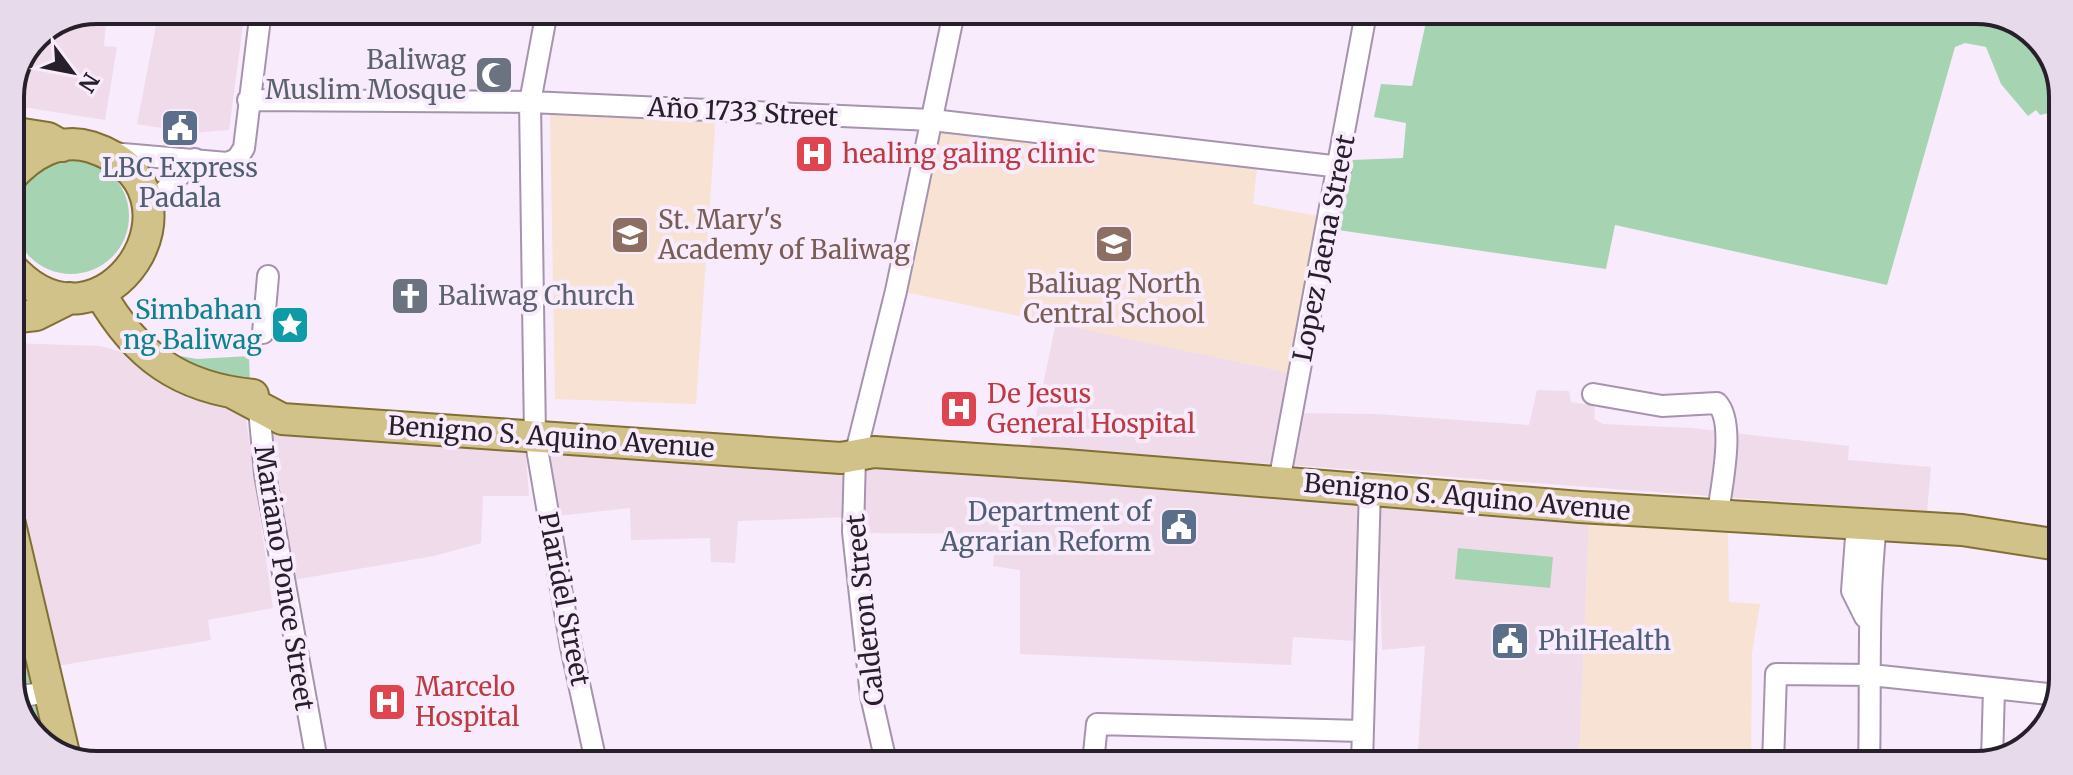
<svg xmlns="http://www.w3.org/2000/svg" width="2073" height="775" font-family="Merriweather,serif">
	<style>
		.commercial { fill: #f0dbea }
		.education { fill: #f7e2d4 }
		.green { fill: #a6d4b2 }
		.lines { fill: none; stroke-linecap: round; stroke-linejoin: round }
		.street-casing { stroke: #a693ad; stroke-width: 24 }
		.primary-casing { stroke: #826f34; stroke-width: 34 }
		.street { stroke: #fff; stroke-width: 20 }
		.primary { stroke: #d1c289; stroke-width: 30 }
		.labels { text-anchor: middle; stroke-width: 8; stroke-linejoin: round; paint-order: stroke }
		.worship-label { font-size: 26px; fill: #5b616d; stroke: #f8ebfc; text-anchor: end }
		.street-label { font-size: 26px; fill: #27202a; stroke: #f8ebfc }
		.health-label { font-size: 26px; fill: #be3a42; stroke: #f8ebfc; text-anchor: start }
		.service-label { font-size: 26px; fill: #4e5e75; stroke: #f8ebfc }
		.education-label { font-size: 26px; fill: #785e54; stroke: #f8ebfc; text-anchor: start }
		.culture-label { font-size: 26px; fill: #0d838f; stroke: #f8ebfc; text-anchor: end }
		.rim { fill: none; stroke: #27202a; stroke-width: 4 }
	</style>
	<rect width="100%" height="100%" fill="#f8ebfc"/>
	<path class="commercial" d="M 97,10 L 107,10 L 104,46 L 117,47 L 105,120 L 10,105 L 10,91 L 36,35 Z
		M 159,10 L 245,10 L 229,130 L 191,133 L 137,124 Z
		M 1056,323 L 1291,373 L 1274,464 L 1029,450 Z
		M 10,343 L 101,346 L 130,355 L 244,405 L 273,608 L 208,620 L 211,640 L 57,666 L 10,466 Z
		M 1537,390 L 1569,391 L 1571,402 L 1595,406 L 1594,419 L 1603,424 L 1691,428 L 1849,446 L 1848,460 L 1931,467 L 1927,512 L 1290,465 L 1299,413 L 1376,414 L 1529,425 Z
		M 271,424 L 525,444 L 529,496 L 483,496 L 481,543 L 434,556 L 293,580 Z
		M 545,451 L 848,466 L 848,517 L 738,521 L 735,563 L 711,562 L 710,538 L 631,540 L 630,508 L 557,516 Z
		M 862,464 L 1360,500 L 1355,641 L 1293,637 L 1291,665 L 1020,654 L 1020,570 L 993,566 L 996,534 L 865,533 Z
		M 1378,502 L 1589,517 L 1579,764 L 1417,764 L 1425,646 L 1382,650 Z"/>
	<path class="education" d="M 550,112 L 716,115 L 696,404 L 555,399 Z
		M 936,129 L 1257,167 L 1253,204 L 1323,217 L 1291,373 L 900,291 Z
		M 1589,517 L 1728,527 L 1729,602 L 1760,604 L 1752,653 L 1751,764 L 1579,764 Z"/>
	<path class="green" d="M 1428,13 L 2005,15 C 2043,42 2063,59 2063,110 L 2040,115 L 2036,110 L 2028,116 L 2001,84 L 1986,47 L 1965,43 L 1955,47 L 1887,285 L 1615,225 L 1606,269 L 1338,230 L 1352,160 L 1403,158 L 1406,123 L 1374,117 L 1381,84 L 1412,86 Z
		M13 216a58 58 0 1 1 116 0a58 58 0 1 1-116 0Z
		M 164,353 L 197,359 L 249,356 L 250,383 L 178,367 Z
		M 1458,548 L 1553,557 L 1550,588 L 1455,579 Z
		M 26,632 L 51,747 C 9,717 10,684 10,635 Z"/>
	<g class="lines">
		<defs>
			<path id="street" d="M 547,11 L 530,102 L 535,437 L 571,647 L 596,762
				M 248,100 L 530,102 L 932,120 L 1341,167
				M 111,153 L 227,163 L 237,159 L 244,148 L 261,10
				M 149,218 L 159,197 L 195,159
				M 263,333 L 268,276
				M 1593,394 L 1662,406 L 1717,403 C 1736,423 1721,487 1718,514
				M 258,398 L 265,474 L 317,761
				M 1279,482 L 1366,13
				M 1857,524 L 1852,591 L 1865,617
				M 15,697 L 49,692
				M 1992,760 L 1994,689
				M 886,762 L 871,696 L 853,532 L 855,456 L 896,291 L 954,12
				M 1093,763 L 1097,724 L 1362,731
				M 1362,763 L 1370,488
				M 1773,764 L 1776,674 L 1871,675 L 2058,695
				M 1869,765 C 1871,685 1867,605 1876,525"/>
			<path id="primary" d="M 10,132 L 48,138 L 62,146
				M 10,178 C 30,155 59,137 91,147 C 221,189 103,372 10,266
				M 100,293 C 136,356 180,388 253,395
				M 10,318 L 36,315 L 70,298
				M 233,393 L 282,419 L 841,458 L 874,452 L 1066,465 L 1580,507 L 1962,530 L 2059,545
				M 10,524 L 65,758"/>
		</defs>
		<use href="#street" class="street-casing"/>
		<use href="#primary" class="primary-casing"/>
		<use href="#street" class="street"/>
		<use href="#primary" class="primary"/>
	</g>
	<defs>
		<symbol id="mosque-square" viewBox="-11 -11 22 22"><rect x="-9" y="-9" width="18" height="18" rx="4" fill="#6b7280" stroke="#f8ebfc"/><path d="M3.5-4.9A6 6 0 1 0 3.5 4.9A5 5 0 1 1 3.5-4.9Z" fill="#fff"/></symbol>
		<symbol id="civic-square" viewBox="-11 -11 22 22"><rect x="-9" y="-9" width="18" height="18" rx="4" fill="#5c6f8a" stroke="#f8ebfc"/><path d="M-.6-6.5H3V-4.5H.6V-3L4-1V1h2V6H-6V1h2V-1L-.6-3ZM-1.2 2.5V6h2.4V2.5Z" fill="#fff"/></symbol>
		<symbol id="hospital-square" viewBox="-11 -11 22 22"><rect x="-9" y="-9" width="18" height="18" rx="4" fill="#e0444e" stroke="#f8ebfc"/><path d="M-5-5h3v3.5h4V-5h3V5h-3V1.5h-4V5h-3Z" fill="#fff"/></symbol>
		<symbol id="university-square" viewBox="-11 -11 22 22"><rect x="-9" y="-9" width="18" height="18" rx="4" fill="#8d6e63" stroke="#f8ebfc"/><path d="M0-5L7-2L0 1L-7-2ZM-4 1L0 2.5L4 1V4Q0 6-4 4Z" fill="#fff"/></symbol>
		<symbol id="school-square" viewBox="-11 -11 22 22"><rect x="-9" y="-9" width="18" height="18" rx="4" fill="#8d6e63" stroke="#f8ebfc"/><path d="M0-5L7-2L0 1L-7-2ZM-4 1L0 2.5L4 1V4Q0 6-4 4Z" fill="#fff"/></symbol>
		<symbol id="church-square" viewBox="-11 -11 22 22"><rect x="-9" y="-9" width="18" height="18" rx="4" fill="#6b7280" stroke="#f8ebfc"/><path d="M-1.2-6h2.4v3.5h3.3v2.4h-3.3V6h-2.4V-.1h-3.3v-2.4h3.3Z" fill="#fff"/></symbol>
		<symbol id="sight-square" viewBox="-11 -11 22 22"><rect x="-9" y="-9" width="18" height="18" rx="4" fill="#0f9aa8" stroke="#f8ebfc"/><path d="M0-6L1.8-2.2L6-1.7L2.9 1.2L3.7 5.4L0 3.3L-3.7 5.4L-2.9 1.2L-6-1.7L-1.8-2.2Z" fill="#fff"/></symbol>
	</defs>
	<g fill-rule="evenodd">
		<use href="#mosque-square" x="472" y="53" width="44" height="44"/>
		<use href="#civic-square" x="158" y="106" width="44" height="44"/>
		<use href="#hospital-square" x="792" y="132" width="44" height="44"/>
		<use href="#university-square" x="608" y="213" width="44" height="44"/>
		<use href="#school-square" x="1092" y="222" width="44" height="44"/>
		<use href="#church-square" x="388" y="274" width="44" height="44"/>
		<use href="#sight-square" x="268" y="303" width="44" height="44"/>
		<use href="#hospital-square" x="937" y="387" width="44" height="44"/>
		<use href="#civic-square" x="1157" y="505" width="44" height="44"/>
		<use href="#civic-square" x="1488" y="619" width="44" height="44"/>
		<use href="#hospital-square" x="365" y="680" width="44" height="44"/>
	</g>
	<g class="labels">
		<g class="worship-label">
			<text x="466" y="69">Baliwag<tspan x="466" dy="30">Muslim Mosque</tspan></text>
			<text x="438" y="305" text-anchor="start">Baliwag Church</text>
		</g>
		<g class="street-label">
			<text transform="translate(743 112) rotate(3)" y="9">Año 1733 Street</text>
			<text transform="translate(1324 248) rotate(-79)" y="9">Lopez Jaena Street</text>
			<text transform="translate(551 437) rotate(4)" y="9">Benigno S. Aquino Avenue</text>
			<text transform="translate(1467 497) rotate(5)" y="9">Benigno S. Aquino Avenue</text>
			<text transform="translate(284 578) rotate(81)" y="9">Mariano Ponce Street</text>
			<text transform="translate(564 599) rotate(79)" y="9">Plaridel Street</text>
			<text transform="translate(865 610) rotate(-96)" y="9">Calderon Street</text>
		</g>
		<g class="health-label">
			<text x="842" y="163">healing galing clinic</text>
			<text x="987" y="403">De Jesus<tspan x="987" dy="30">General Hospital</tspan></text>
			<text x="415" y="696">Marcelo<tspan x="415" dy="30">Hospital</tspan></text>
		</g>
		<g class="service-label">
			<text x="180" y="177">LBC Express<tspan x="180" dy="30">Padala</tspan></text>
			<text x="1151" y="521" text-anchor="end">Department of<tspan x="1151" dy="30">Agrarian Reform</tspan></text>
			<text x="1538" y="650" text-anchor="start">PhilHealth</text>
		</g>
		<g class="education-label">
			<text x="658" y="229">St. Mary's<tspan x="658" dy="30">Academy of Baliwag</tspan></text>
			<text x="1114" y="293" text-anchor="middle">Baliuag North<tspan x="1114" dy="30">Central School</tspan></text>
		</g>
		<g class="culture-label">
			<text x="262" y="319">Simbahan<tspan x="262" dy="30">ng Baliwag</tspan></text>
		</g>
	</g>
	<path d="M0 0H2073V775H0ZM97 24H1976A73 73 0 0 1 2049 97V678A73 73 0 0 1 1976 751H97A73 73 0 0 1 24 678V97A73 73 0 0 1 97 24Z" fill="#e7dbeb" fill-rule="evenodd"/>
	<path class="rim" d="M97 24H1976A73 73 0 0 1 2049 97V678A73 73 0 0 1 1976 751H97A73 73 0 0 1 24 678V97A73 73 0 0 1 97 24Z"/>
	<g transform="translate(72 72) rotate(122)" stroke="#f8ebfc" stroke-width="6" paint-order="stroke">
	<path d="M0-6L14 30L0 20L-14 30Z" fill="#27202a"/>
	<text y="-12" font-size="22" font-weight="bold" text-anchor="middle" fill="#27202a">N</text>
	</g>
</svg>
